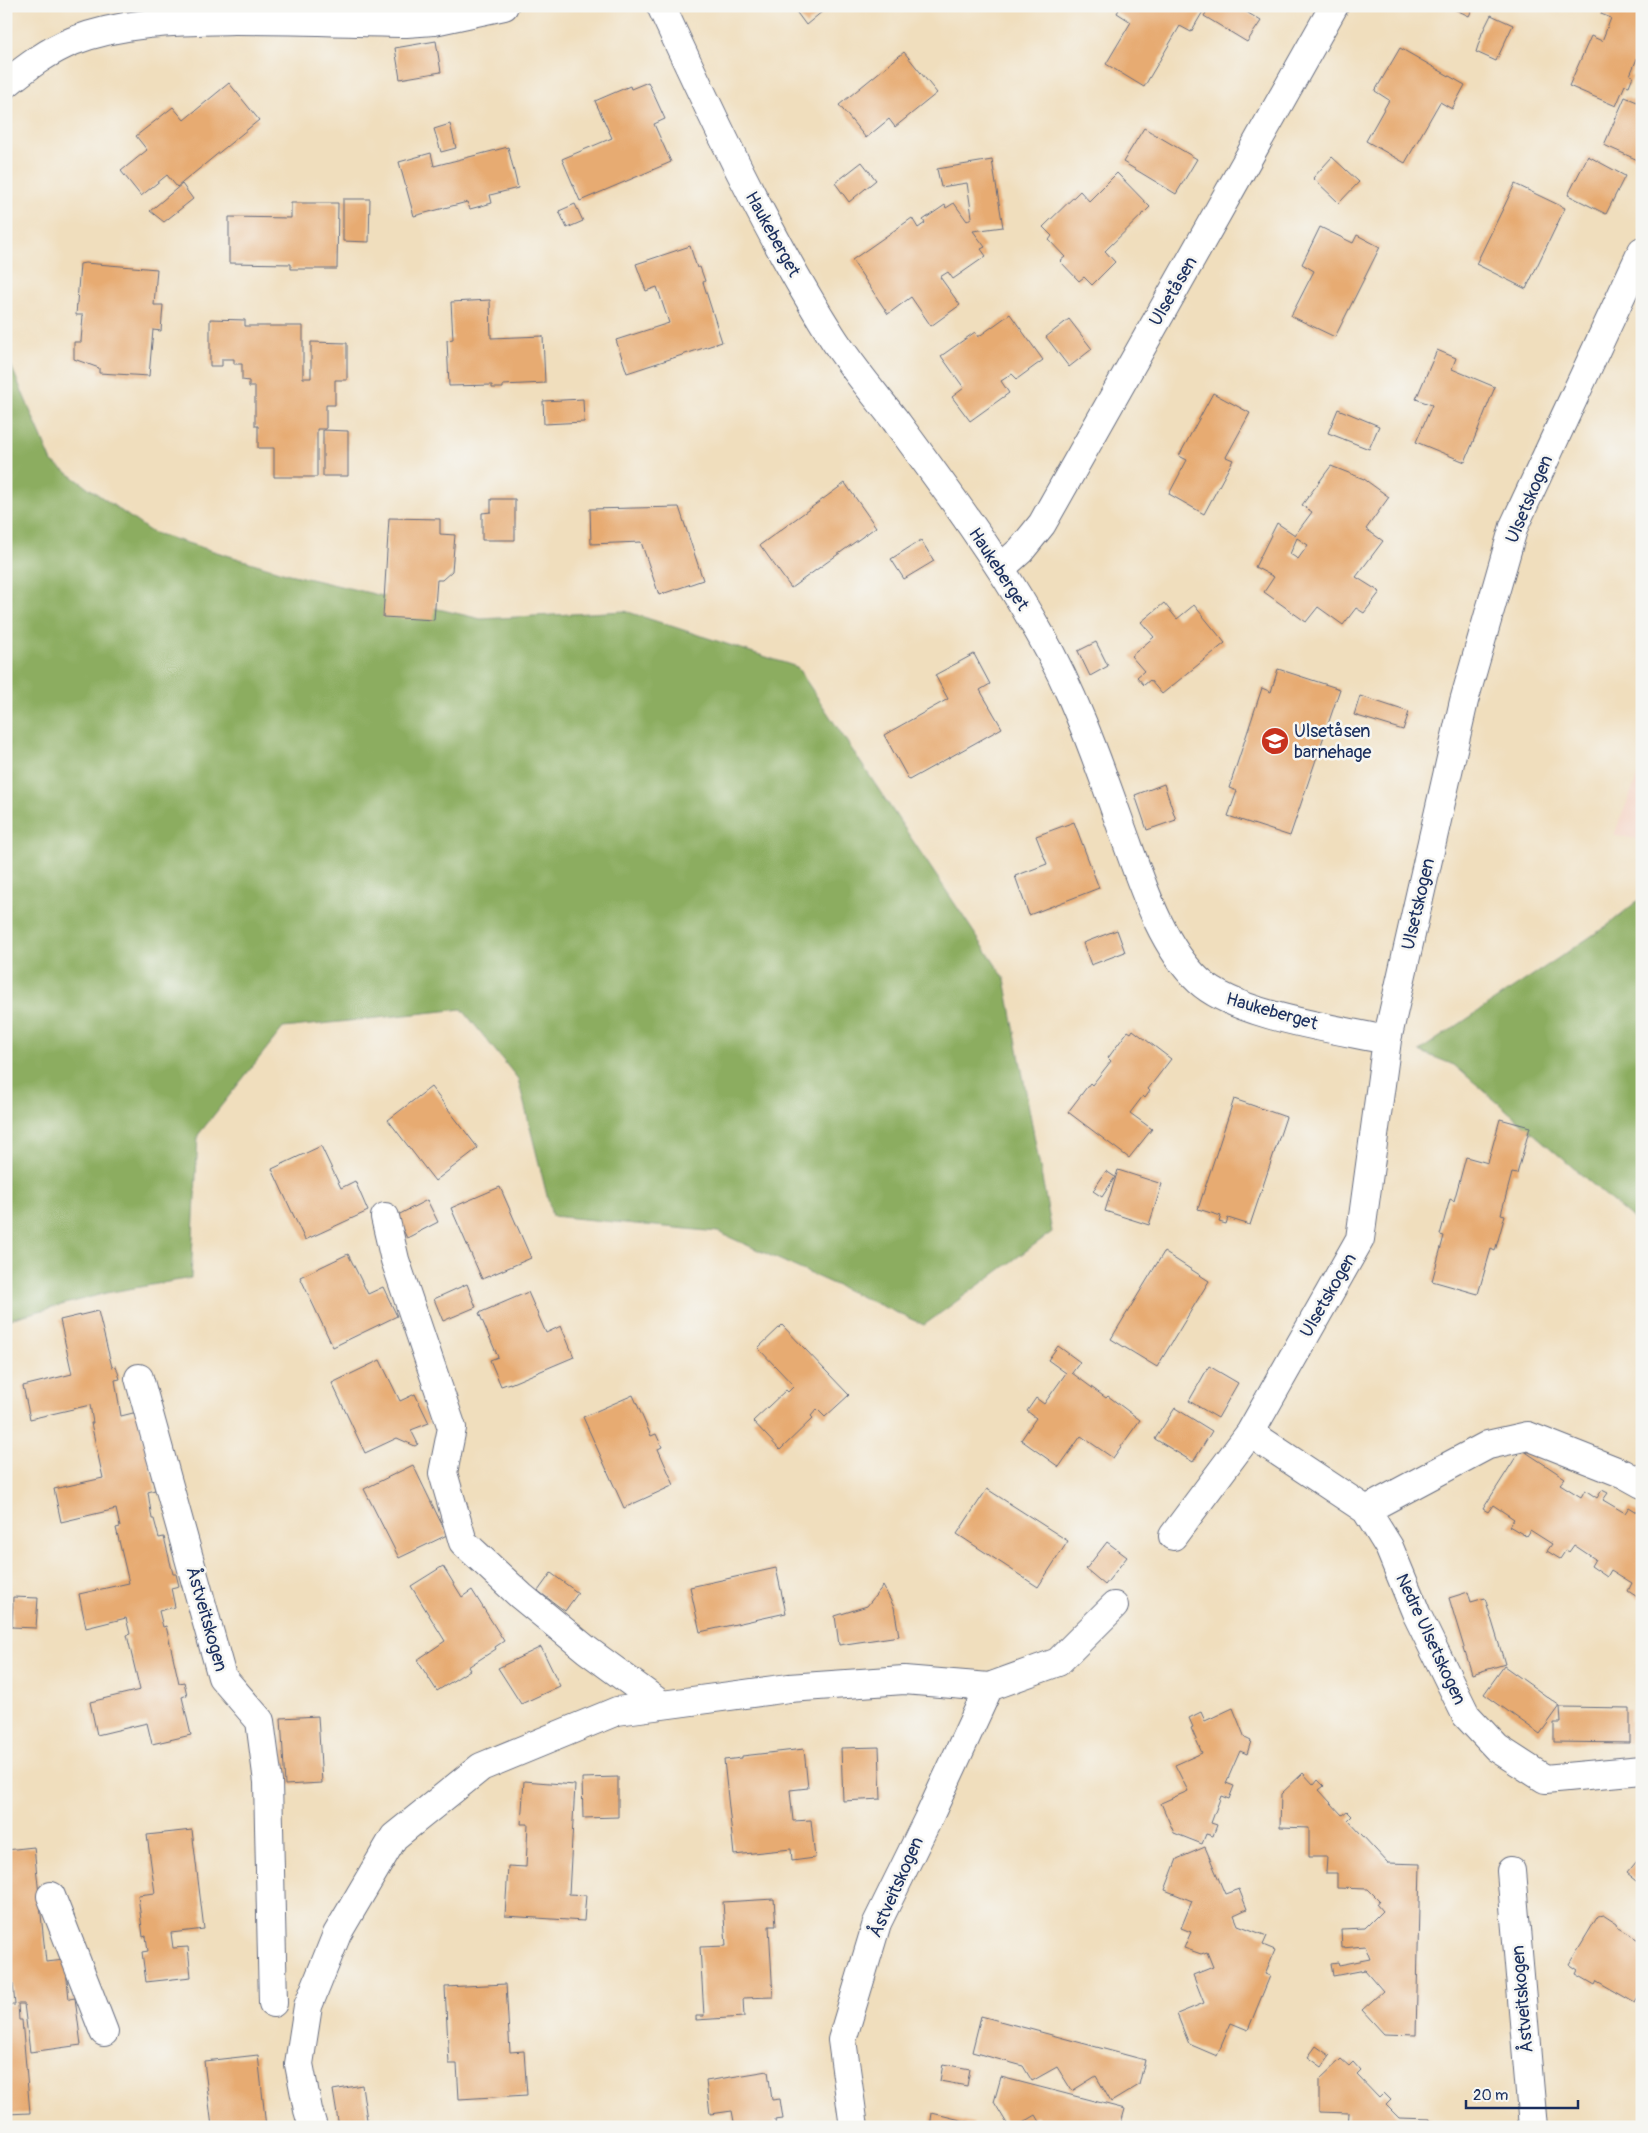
<svg xmlns="http://www.w3.org/2000/svg" width="1648" height="2133" font-family="Pangolin,sans-serif">
	<style>
		.built { fill: #f5d2c2 }
		.forest { fill: #8cad60; stroke: #546e5f }
		.building { fill: #e7ab72; fill-rule: evenodd }
		.lines { fill: none; stroke-linecap: round; stroke-linejoin: round }
		.street-casing { stroke: #666c7f; stroke-width: 30 }
		.street { stroke: #fff; stroke-width: 28 }
		.labels { text-anchor: middle; stroke-width: 5; stroke-linejoin: round; paint-order: stroke }
		.street-label { font-size: 18px; fill: #1b2f5e; stroke: #f6f6f2 }
		.poi-label { font-size: 18px; fill: #1b2f5e; stroke: #f6f6f2; text-anchor: start }
	</style>
	<rect width="100%" height="100%" fill="#f6f6f2"/>
	<filter id="ink" filterUnits="userSpaceOnUse"><feTurbulence type="fractalNoise" baseFrequency=".02" numOctaves="2"/><feDisplacementMap in="SourceGraphic" scale="10" xChannelSelector="R" yChannelSelector="G"/><feConvolveMatrix kernelMatrix="1 2 1 2 8 2 1 2 1" color-interpolation-filters="sRGB"/></filter>
	<filter id="wash" filterUnits="userSpaceOnUse"><feTurbulence type="fractalNoise" baseFrequency=".0096" numOctaves="4" result="noise"/><feDisplacementMap in="SourceGraphic" scale="20" xChannelSelector="R" yChannelSelector="G"/><feGaussianBlur stdDeviation="1.12" result="paint"/><feColorMatrix in="noise" values="0 0 0 0 0 0 0 0 0 0 0 0 0 0 0 0 0 1.4 0 .05"/><feComposite in="paint" operator="in"/></filter>
	<g filter="url(#wash)">
		<rect width="100%" height="100%" fill="#f0debd"/>
		<path class="built" d="M 1642,765 L 1642,840 L 1614,835 Z"/>
		<path class="forest" d="M 6,354 L 52,462 L 151,532 L 289,574 L 481,619 L 625,611 L 797,667 L 1005,979 L 1052,1232 L 924,1325 L 718,1232 L 552,1216 L 518,1079 L 462,1009 L 283,1028 L 198,1135 L 191,1278 L 106,1293 L 6,1320 Z
			M 1642,897 L 1642,1227 L 1454,1065 L 1419,1051 L 1608,925 Z"/>
		<g id="blocks">
			<path class="building" d="M 792,6 L 829,6 L 806,25 Z
				M 1121,6 L 1202,6 L 1205,8 L 1191,32 L 1180,26 L 1144,87 L 1106,64 L 1131,22 L 1117,13 Z
				M 1210,6 L 1237,6 L 1261,21 L 1247,42 L 1204,16 Z
				M 1448,6 L 1474,6 L 1469,16 Z
				M 1604,6 L 1642,6 L 1642,47 L 1630,75 L 1633,76 L 1629,86 L 1625,85 L 1616,106 L 1569,86 L 1591,36 L 1602,41 L 1611,18 L 1601,14 Z
				M 1491,15 L 1513,25 L 1496,61 L 1476,52 L 1482,33 Z
				M 436,41 L 441,72 L 400,79 L 395,48 Z
				M 1400,48 L 1465,85 L 1452,109 L 1440,102 L 1405,163 L 1366,141 L 1389,100 L 1375,91 Z
				M 904,52 L 937,93 L 895,127 L 889,119 L 866,138 L 839,105 Z
				M 648,82 L 665,119 L 654,124 L 671,162 L 580,201 L 562,159 L 612,138 L 595,101 L 630,86 L 631,89 Z
				M 229,83 L 259,120 L 177,187 L 167,175 L 141,196 L 121,171 L 147,150 L 136,136 L 173,107 L 184,120 Z
				M 1625,97 L 1642,104 L 1640,161 L 1604,145 Z
				M 450,124 L 456,148 L 441,152 L 434,129 Z
				M 1144,128 L 1197,159 L 1176,194 L 1123,162 Z
				M 508,147 L 518,188 L 490,195 L 492,203 L 470,209 L 467,202 L 414,216 L 399,162 L 431,153 L 434,166 Z
				M 1588,156 L 1625,176 L 1606,214 L 1568,195 Z
				M 1332,157 L 1359,182 L 1339,203 L 1313,178 Z
				M 992,160 L 1003,227 L 973,231 L 985,247 L 981,249 L 986,256 L 953,279 L 948,272 L 940,277 L 960,305 L 931,326 L 911,297 L 888,314 L 852,260 L 912,218 L 918,228 L 925,223 L 923,220 L 945,205 L 946,208 L 954,203 L 967,221 L 972,217 L 967,183 L 941,187 L 937,169 Z
				M 862,162 L 876,180 L 849,202 L 835,183 Z
				M 1117,173 L 1150,207 L 1105,251 L 1115,262 L 1092,285 L 1084,277 L 1079,281 L 1060,261 L 1065,257 L 1049,240 L 1052,236 L 1043,227 L 1080,191 L 1089,201 Z
				M 182,184 L 193,199 L 164,222 L 150,211 Z
				M 1515,184 L 1565,208 L 1526,289 L 1476,264 Z
				M 343,199 L 370,199 L 369,242 L 343,241 Z
				M 291,203 L 338,203 L 337,269 L 291,269 L 291,264 L 229,263 L 229,217 L 291,218 Z
				M 575,204 L 583,221 L 567,228 L 559,211 Z
				M 1320,227 L 1353,243 L 1357,235 L 1380,247 L 1335,337 L 1291,316 L 1314,271 L 1302,264 Z
				M 690,246 L 697,268 L 700,267 L 705,281 L 703,282 L 722,342 L 627,373 L 616,340 L 669,323 L 657,287 L 646,291 L 636,264 Z
				M 85,263 L 157,269 L 154,305 L 163,305 L 161,331 L 153,330 L 149,376 L 99,373 L 99,368 L 74,359 L 74,342 L 81,342 L 83,315 L 76,315 L 80,264 Z
				M 490,300 L 491,338 L 543,336 L 545,383 L 503,385 L 503,388 L 492,388 L 492,385 L 449,386 L 447,340 L 453,339 L 451,302 Z
				M 1010,314 L 1043,360 L 1017,379 L 1012,374 L 1001,381 L 1009,393 L 970,421 L 952,397 L 964,388 L 941,356 L 975,332 L 978,337 Z
				M 210,319 L 245,320 L 245,326 L 303,326 L 303,378 L 311,378 L 311,342 L 347,343 L 347,380 L 335,380 L 335,405 L 326,405 L 326,429 L 317,429 L 317,477 L 274,477 L 274,448 L 258,448 L 258,426 L 255,426 L 255,387 L 249,387 L 249,381 L 242,380 L 242,364 L 234,364 L 234,359 L 222,359 L 222,366 L 210,366 Z
				M 1069,319 L 1092,349 L 1069,367 L 1046,337 Z
				M 1437,350 L 1456,358 L 1452,369 L 1495,387 L 1465,462 L 1416,442 L 1432,405 L 1416,399 Z
				M 1213,393 L 1250,413 L 1226,457 L 1233,460 L 1204,514 L 1169,494 L 1187,460 L 1179,456 Z
				M 583,399 L 584,422 L 544,424 L 543,401 Z
				M 1338,409 L 1379,426 L 1369,449 L 1328,433 Z
				M 323,430 L 348,431 L 348,476 L 323,476 Z
				M 1331,466 L 1364,479 L 1389,497 L 1366,529 L 1383,541 L 1356,577 L 1380,592 L 1364,613 L 1356,608 L 1343,625 L 1318,607 L 1306,622 L 1264,592 L 1274,577 L 1255,567 L 1277,523 L 1295,535 L 1312,512 L 1302,505 ZM 1297,538 L 1308,545 L 1298,559 L 1290,554 Z
				M 845,483 L 876,527 L 791,588 L 760,545 Z
				M 491,499 L 515,499 L 515,540 L 482,540 L 482,513 L 491,512 Z
				M 679,507 L 703,580 L 659,595 L 641,542 L 591,544 L 590,509 Z
				M 389,518 L 440,519 L 440,534 L 455,535 L 452,571 L 442,580 L 437,580 L 434,620 L 383,617 Z
				M 921,540 L 934,561 L 904,579 L 891,559 Z
				M 1164,603 L 1177,619 L 1194,605 L 1225,643 L 1162,694 L 1150,680 L 1144,685 L 1137,677 L 1144,671 L 1131,656 L 1154,637 L 1141,622 Z
				M 1096,642 L 1108,666 L 1090,676 L 1078,651 Z
				M 974,654 L 990,684 L 980,690 L 1002,728 L 909,780 L 884,735 L 948,699 L 935,675 Z
				M 1278,669 L 1340,689 L 1290,836 L 1228,816 L 1237,791 L 1229,788 L 1262,688 L 1271,692 Z
				M 1360,696 L 1409,712 L 1403,730 L 1354,715 Z
				M 1164,784 L 1176,820 L 1147,830 L 1135,795 Z
				M 1074,822 L 1099,888 L 1029,915 L 1015,876 L 1047,864 L 1036,836 Z
				M 1117,930 L 1125,952 L 1091,965 L 1083,943 Z
				M 1133,1030 L 1171,1059 L 1148,1089 L 1150,1091 L 1145,1098 L 1143,1096 L 1130,1113 L 1152,1129 L 1129,1158 L 1068,1112 L 1090,1083 L 1092,1085 L 1111,1061 L 1108,1058 L 1128,1031 L 1131,1033 Z
				M 431,1087 L 478,1148 L 435,1181 L 388,1120 Z
				M 1234,1099 L 1286,1117 L 1250,1225 L 1228,1218 L 1226,1224 L 1219,1222 L 1221,1216 L 1198,1209 Z
				M 1500,1119 L 1530,1127 L 1517,1174 L 1512,1173 L 1501,1214 L 1505,1215 L 1495,1251 L 1491,1249 L 1478,1294 L 1432,1281 L 1444,1236 L 1440,1235 L 1450,1199 L 1454,1201 L 1466,1157 L 1488,1163 Z
				M 321,1146 L 341,1188 L 355,1181 L 368,1211 L 305,1240 L 272,1169 Z
				M 1118,1170 L 1162,1184 L 1149,1225 L 1105,1211 Z
				M 1106,1171 L 1115,1177 L 1102,1197 L 1093,1191 Z
				M 500,1187 L 531,1258 L 482,1279 L 451,1208 Z
				M 427,1200 L 438,1222 L 407,1238 L 396,1216 Z
				M 1164,1252 L 1209,1281 L 1157,1367 L 1111,1339 Z
				M 348,1254 L 368,1294 L 383,1287 L 397,1316 L 333,1347 L 300,1277 Z
				M 467,1284 L 476,1307 L 443,1321 L 434,1299 Z
				M 528,1292 L 546,1333 L 561,1326 L 574,1357 L 510,1384 L 510,1383 L 501,1386 L 490,1360 L 498,1357 L 479,1313 Z
				M 98,1311 L 112,1367 L 116,1366 L 120,1379 L 115,1380 L 121,1416 L 137,1412 L 155,1490 L 148,1492 L 152,1519 L 154,1519 L 159,1538 L 164,1537 L 173,1574 L 176,1574 L 179,1586 L 171,1588 L 175,1607 L 159,1611 L 163,1627 L 166,1626 L 179,1683 L 184,1682 L 187,1695 L 182,1697 L 191,1735 L 152,1744 L 147,1723 L 97,1735 L 90,1702 L 140,1690 L 127,1635 L 130,1634 L 126,1618 L 86,1628 L 79,1594 L 129,1583 L 116,1528 L 120,1527 L 116,1509 L 61,1522 L 54,1489 L 103,1478 L 91,1423 L 93,1423 L 90,1405 L 30,1419 L 23,1386 L 72,1374 L 60,1320 Z
				M 782,1325 L 849,1395 L 825,1417 L 817,1409 L 811,1416 L 813,1418 L 780,1450 L 753,1421 L 786,1390 L 788,1392 L 794,1386 L 758,1348 Z
				M 1058,1346 L 1080,1362 L 1072,1373 L 1106,1398 L 1108,1396 L 1140,1420 L 1113,1458 L 1081,1436 L 1059,1467 L 1021,1440 L 1036,1418 L 1027,1411 L 1036,1398 L 1044,1404 L 1066,1373 L 1048,1360 Z
				M 380,1360 L 400,1401 L 415,1394 L 429,1423 L 411,1430 L 418,1444 L 415,1446 L 397,1438 L 365,1453 L 332,1383 Z
				M 1209,1366 L 1238,1383 L 1218,1418 L 1189,1401 Z
				M 633,1395 L 651,1436 L 656,1434 L 662,1447 L 658,1449 L 674,1485 L 624,1508 L 583,1417 Z
				M 1175,1408 L 1212,1431 L 1193,1462 L 1155,1439 Z
				M 1521,1449 L 1565,1478 L 1560,1484 L 1581,1497 L 1585,1490 L 1597,1498 L 1602,1490 L 1608,1493 L 1603,1500 L 1625,1513 L 1629,1507 L 1642,1515 L 1642,1600 L 1628,1591 L 1632,1583 L 1611,1570 L 1607,1577 L 1591,1566 L 1595,1559 L 1574,1545 L 1569,1552 L 1566,1550 L 1560,1559 L 1547,1551 L 1552,1544 L 1530,1530 L 1526,1536 L 1509,1526 L 1514,1519 L 1493,1505 L 1488,1512 L 1483,1509 Z
				M 413,1465 L 447,1535 L 399,1558 L 364,1489 Z
				M 987,1489 L 1068,1541 L 1038,1587 L 957,1534 Z
				M 1107,1542 L 1127,1557 L 1105,1585 L 1086,1569 Z
				M 443,1566 L 462,1597 L 472,1590 L 504,1641 L 495,1647 L 496,1649 L 468,1667 L 470,1670 L 437,1691 L 417,1660 L 445,1641 L 411,1586 Z
				M 776,1568 L 786,1613 L 700,1632 L 690,1587 Z
				M 551,1573 L 578,1593 L 565,1611 L 538,1591 Z
				M 883,1586 L 894,1607 L 899,1636 L 839,1645 L 835,1616 L 867,1606 Z
				M 1468,1592 L 1471,1602 L 1485,1598 L 1505,1664 L 1472,1674 L 1449,1598 Z
				M 13,1597 L 38,1598 L 36,1628 L 12,1627 Z
				M 541,1647 L 560,1686 L 521,1704 L 498,1668 Z
				M 1504,1666 L 1560,1706 L 1540,1734 L 1484,1694 Z
				M 1560,1707 L 1630,1708 L 1630,1743 L 1554,1742 L 1554,1723 L 1561,1723 Z
				M 1233,1708 L 1245,1738 L 1251,1741 L 1247,1754 L 1240,1751 L 1226,1783 L 1234,1786 L 1229,1799 L 1221,1796 L 1211,1823 L 1217,1825 L 1213,1836 L 1206,1834 L 1202,1844 L 1174,1833 L 1161,1803 L 1188,1791 L 1175,1765 L 1202,1753 L 1191,1728 L 1193,1727 L 1189,1718 L 1201,1712 L 1205,1721 Z
				M 318,1716 L 322,1783 L 285,1785 L 281,1718 Z
				M 879,1747 L 881,1799 L 843,1801 L 841,1748 Z
				M 804,1749 L 808,1788 L 790,1790 L 793,1821 L 811,1820 L 815,1858 L 792,1861 L 791,1849 L 734,1855 L 724,1760 L 742,1758 L 742,1756 Z
				M 1303,1773 L 1314,1785 L 1318,1780 L 1324,1786 L 1319,1790 L 1342,1815 L 1347,1811 L 1352,1816 L 1348,1820 L 1388,1863 L 1420,1864 L 1416,2035 L 1384,2034 L 1362,2010 L 1383,1991 L 1365,1970 L 1333,1976 L 1331,1963 L 1338,1962 L 1339,1965 L 1370,1959 L 1365,1946 L 1342,1948 L 1341,1929 L 1365,1928 L 1382,1911 L 1376,1904 L 1379,1900 L 1368,1889 L 1337,1888 L 1337,1873 L 1326,1873 L 1327,1857 L 1309,1857 L 1309,1828 L 1280,1827 L 1281,1794 Z
				M 618,1777 L 618,1817 L 583,1818 L 582,1778 Z
				M 524,1781 L 575,1785 L 569,1894 L 586,1895 L 584,1921 L 505,1916 L 508,1866 L 526,1867 L 528,1824 L 521,1824 Z
				M 192,1830 L 204,1929 L 171,1933 L 173,1948 L 188,1947 L 191,1977 L 146,1982 L 142,1952 L 148,1951 L 146,1936 L 143,1937 L 138,1895 L 155,1893 L 147,1835 Z
				M 34,1847 L 46,1962 L 65,1960 L 69,1999 L 75,1998 L 81,2045 L 30,2052 L 24,2004 L 18,2004 L 19,2020 L 22,2020 L 30,2113 L 6,2114 L 6,2005 L 15,2005 L 13,1984 L 6,1985 L 6,1850 Z
				M 1205,1847 L 1225,1894 L 1239,1889 L 1247,1909 L 1234,1915 L 1238,1925 L 1267,1936 L 1263,1945 L 1275,1950 L 1265,1974 L 1270,1976 L 1248,2030 L 1231,2023 L 1217,2056 L 1189,2044 L 1177,2014 L 1204,2003 L 1193,1975 L 1213,1967 L 1207,1952 L 1201,1954 L 1184,1948 L 1191,1932 L 1181,1928 L 1192,1901 L 1165,1890 L 1177,1859 Z
				M 1642,1855 L 1642,1885 L 1627,1873 Z
				M 774,1899 L 776,1926 L 769,1926 L 773,1997 L 743,1998 L 744,2017 L 696,2020 L 696,2016 L 704,2016 L 700,1947 L 726,1946 L 723,1902 Z
				M 1603,1915 L 1617,1924 L 1618,1928 L 1642,1942 L 1642,1991 L 1635,2003 L 1597,1981 L 1595,1985 L 1576,1974 L 1578,1970 L 1569,1964 L 1598,1916 Z
				M 506,1984 L 510,2052 L 524,2051 L 527,2095 L 459,2099 L 457,2064 L 449,2064 L 445,1987 Z
				M 981,2016 L 1145,2060 L 1139,2085 L 1111,2102 L 1096,2076 L 1072,2091 L 1057,2067 L 1032,2081 L 1023,2066 L 972,2052 Z
				M 1316,2046 L 1330,2056 L 1322,2067 L 1308,2057 Z
				M 258,2055 L 266,2127 L 212,2127 L 204,2061 Z
				M 1341,2059 L 1349,2066 L 1353,2062 L 1361,2071 L 1357,2075 L 1379,2098 L 1384,2093 L 1391,2100 L 1386,2105 L 1399,2118 L 1430,2119 L 1430,2127 L 1348,2127 L 1349,2113 L 1319,2112 L 1319,2080 Z
				M 943,2064 L 970,2069 L 967,2086 L 940,2081 Z
				M 768,2071 L 772,2100 L 780,2099 L 783,2119 L 775,2120 L 776,2127 L 735,2127 L 732,2111 L 710,2114 L 706,2081 Z
				M 1001,2077 L 1125,2109 L 1120,2127 L 1043,2127 L 1036,2115 L 1016,2127 L 1009,2127 L 994,2102 Z
				M 362,2085 L 368,2127 L 339,2127 L 333,2090 Z
				M 932,2113 L 973,2123 L 972,2127 L 930,2127 Z
				M 1612,2125 L 1642,2125 L 1642,2127 L 1612,2127 Z"/>
		</g>
	</g>
	<g filter="url(#ink)">
		<use href="#blocks" fill-opacity="0" stroke="#666c7f" stroke-width="1"/>
		<g class="lines">
			<defs>
				<path id="street" d="M 661,6 C 713,118 765,230 831,335 C 850,365 873,392 895,420 C 946,489 998,559 1040,634 C 1075,695 1098,762 1122,829 C 1140,878 1160,945 1199,981 C 1237,1016 1336,1029 1387,1040
					M 6,84 C 27,67 48,51 73,41 C 125,21 181,21 235,20 C 292,20 349,22 406,23 L 434,21 L 504,6
					M 1001,568 L 1021,550 L 1042,524 L 1334,6
					M 385,1217 L 395,1260 L 452,1428 L 443,1473 L 463,1542 L 521,1596 L 587,1650 L 662,1705
					M 139,1378 L 222,1677 L 260,1721 L 268,1782 L 273,2003
					M 1250,1433 L 1366,1510 L 1389,1547 L 1417,1615 L 1466,1715 L 1497,1748 L 1545,1779 L 1642,1770
					M 1366,1510 L 1488,1445 L 1528,1436 L 1624,1474 L 1642,1484
					M 1173,1536 L 1250,1433 L 1360,1239 L 1387,1040 L 1464,701 L 1514,526 L 1642,251
					M 1511,1871 L 1533,2127
					M 51,1896 L 104,2032
					M 313,2127 L 308,2110 L 299,2064 L 308,2006 L 337,1934 L 394,1837 L 481,1767 L 617,1711 L 789,1688 L 904,1680 L 989,1687 L 1058,1662 L 1114,1606
					M 854,2127 L 842,2040 L 877,1923 L 929,1817 L 989,1687"/>
			</defs>
			<use href="#street" class="street-casing"/>
			<use href="#street" class="street"/>
		</g>
	</g>
	<defs>
		<symbol id="school-disc" viewBox="-11 -11 22 22"><circle r="9.5" fill="#c8321e" stroke="#f6f6f2"/><path d="M0-5L7-2L0 1L-7-2ZM-4 1L0 2.5L4 1V4Q0 6-4 4Z" fill="#fff"/></symbol>
	</defs>
	<g fill-rule="evenodd">
		<use href="#school-disc" x="1259" y="725" width="32" height="32"/>
	</g>
	<g class="labels">
		<g class="street-label">
			<text transform="translate(773 234) rotate(61)" y="6">Haukeberget</text>
			<text transform="translate(1173 291) rotate(-60)" y="6">Ulsetåsen</text>
			<text transform="translate(1529 499) rotate(-67)" y="6">Ulsetskogen</text>
			<text transform="translate(999 569) rotate(57)" y="6">Haukeberget</text>
			<text transform="translate(1418 904) rotate(-77)" y="6">Ulsetskogen</text>
			<text transform="translate(1272 1011) rotate(16)" y="6">Haukeberget</text>
			<text transform="translate(1328 1295) rotate(-60)" y="6">Ulsetskogen</text>
			<text transform="translate(207 1619) rotate(74)" y="6">Åstveitskogen</text>
			<text transform="translate(1431 1639) rotate(65)" y="6">Nedre Ulsetskogen</text>
			<text transform="translate(896 1887) rotate(-66)" y="6">Åstveitskogen</text>
			<text transform="translate(1522 1999) rotate(-95)" y="6">Åstveitskogen</text>
		</g>
		<g class="poi-label">
			<text x="1294" y="737">Ulsetåsen<tspan x="1294" dy="21">barnehage</tspan></text>
		</g>
	</g>
	<rect width="1648" height="2133" fill="none" stroke="#f6f6f2" stroke-width="25"/>
	<path d="M1466 2100v8h112v-8" fill="none" stroke="#1b2f5e" stroke-width="2.5"/>
	<text x="1473" y="2100" font-size="15" fill="#1b2f5e" stroke="#f6f6f2" stroke-width="4" paint-order="stroke">20 m</text>
</svg>
